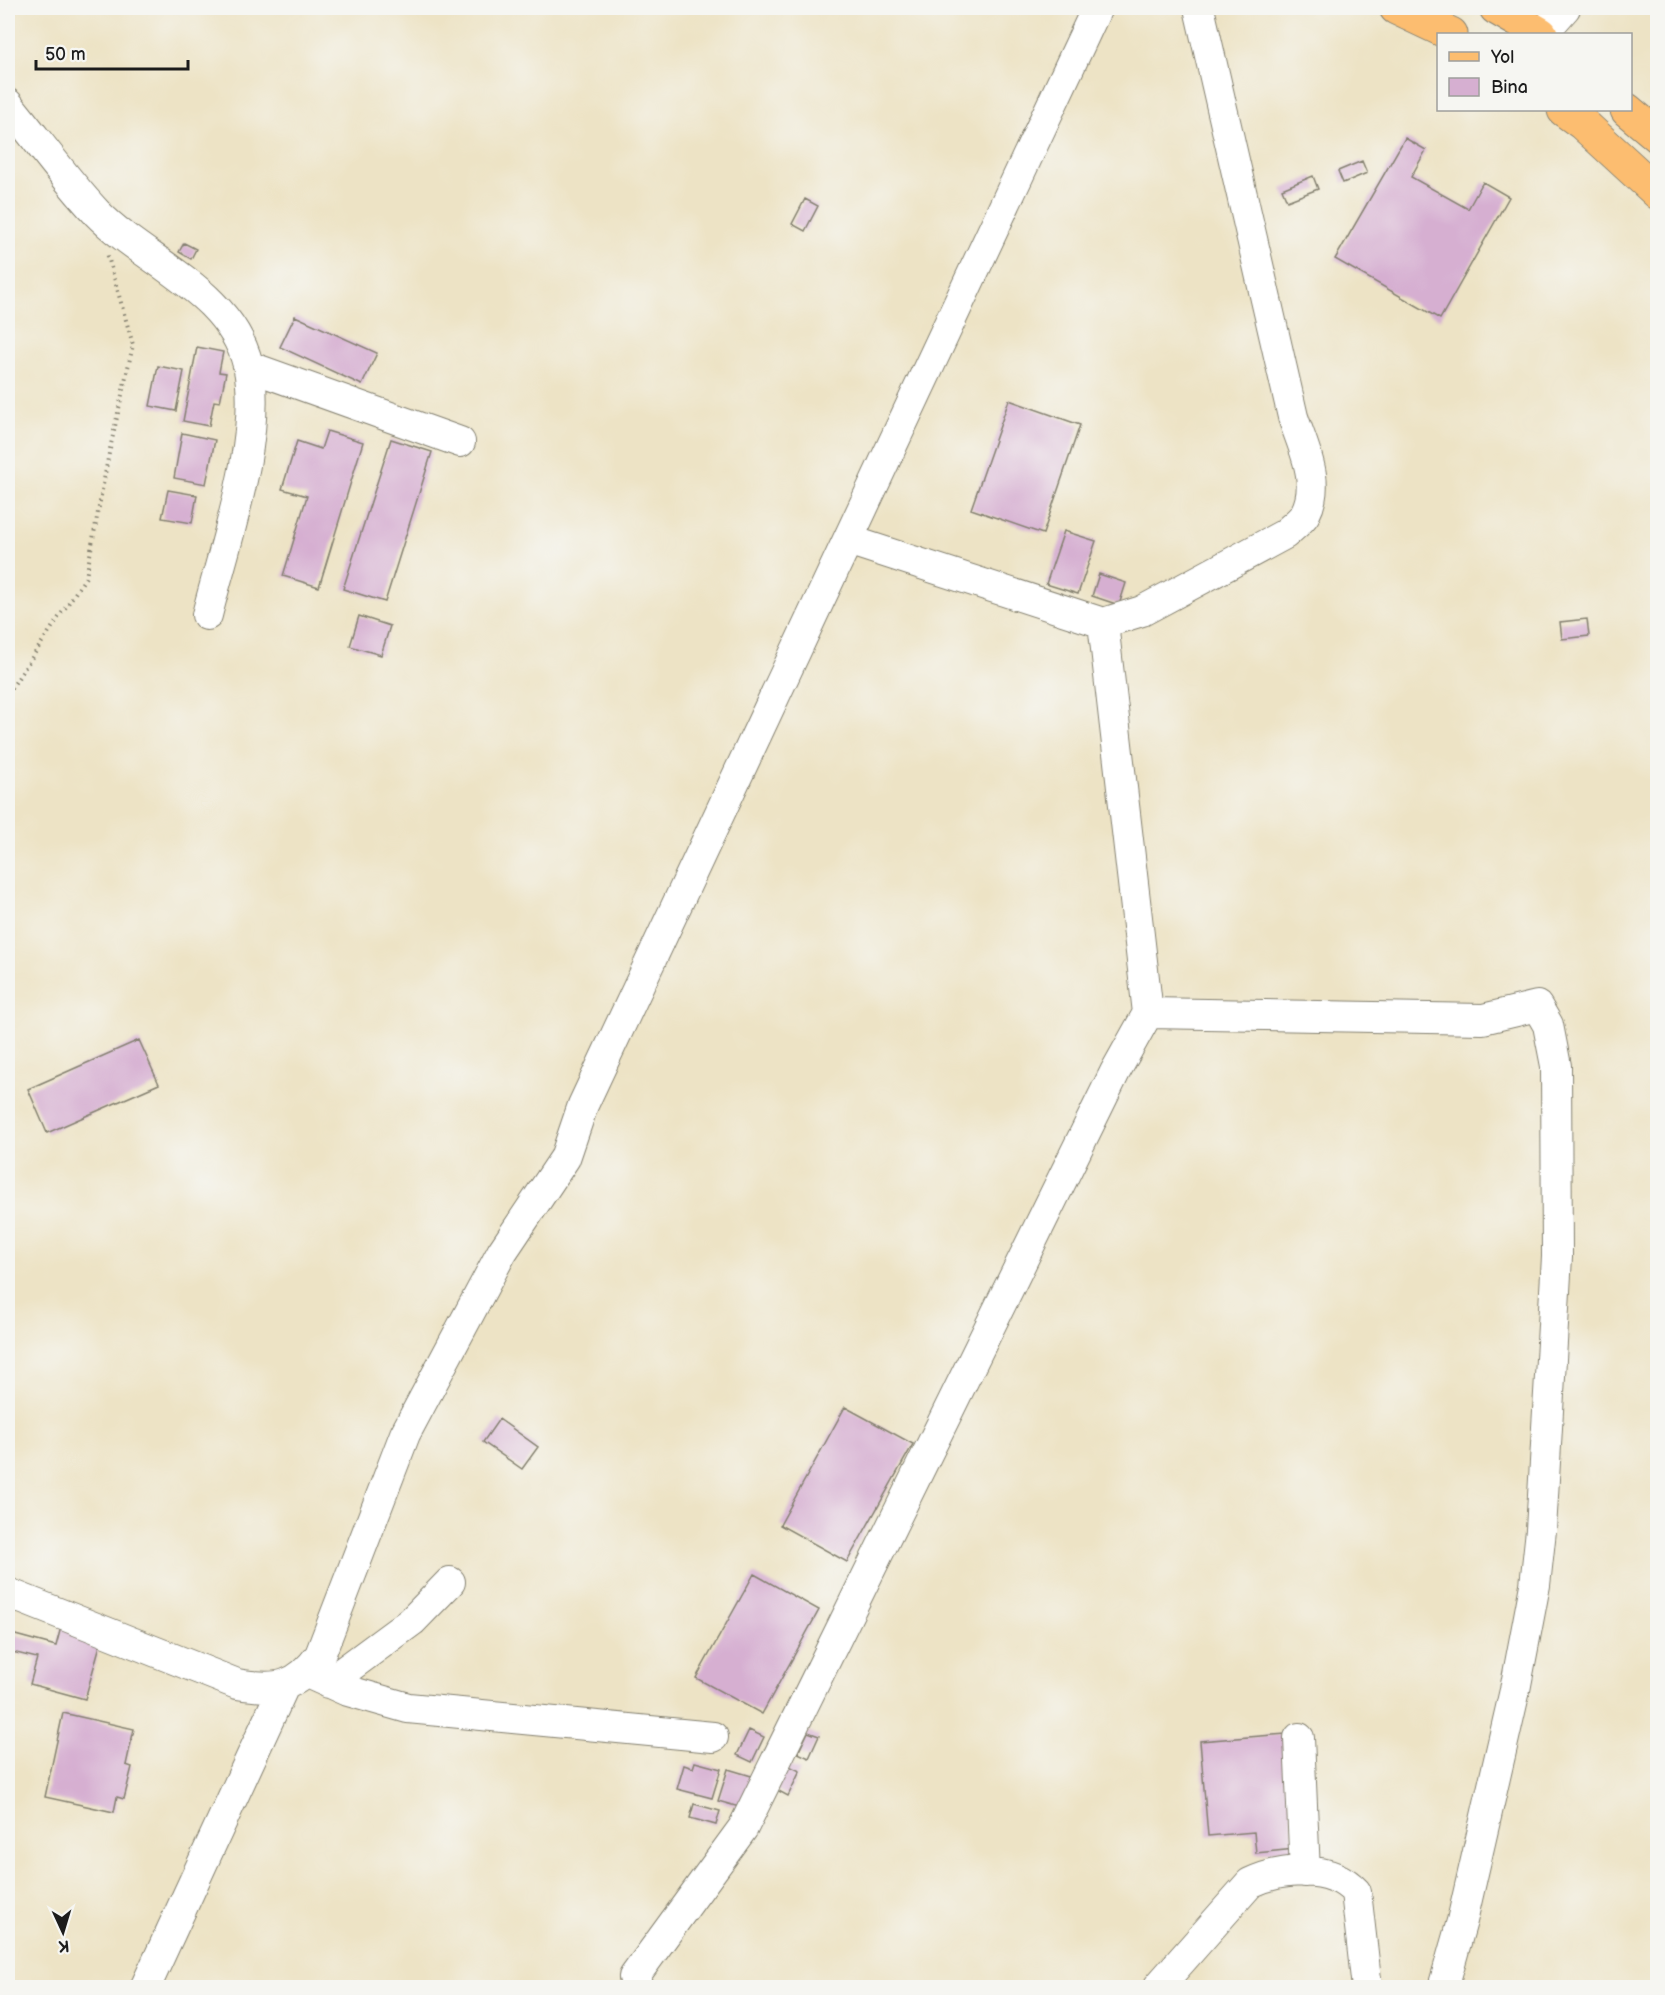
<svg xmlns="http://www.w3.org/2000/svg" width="1665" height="1995" font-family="'Balsamiq Sans',sans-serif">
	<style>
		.building { fill: #d6afd1 }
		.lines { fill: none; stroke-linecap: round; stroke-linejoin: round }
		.minor-casing { stroke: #848070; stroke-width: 32 }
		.major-casing { stroke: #848070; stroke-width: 35 }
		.path { stroke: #848070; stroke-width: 4; stroke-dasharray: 1.5 4.5; stroke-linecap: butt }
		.minor { stroke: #fff; stroke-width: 30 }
		.major { stroke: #fcbd6f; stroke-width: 33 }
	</style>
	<rect width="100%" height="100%" fill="#f6f6f2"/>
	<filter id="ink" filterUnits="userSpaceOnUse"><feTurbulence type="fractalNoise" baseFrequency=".0167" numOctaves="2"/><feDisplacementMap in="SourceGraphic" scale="12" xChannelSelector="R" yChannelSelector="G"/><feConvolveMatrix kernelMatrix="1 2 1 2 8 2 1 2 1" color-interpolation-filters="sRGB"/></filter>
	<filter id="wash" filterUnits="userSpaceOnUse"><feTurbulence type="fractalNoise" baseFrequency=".008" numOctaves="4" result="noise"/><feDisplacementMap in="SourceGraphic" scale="24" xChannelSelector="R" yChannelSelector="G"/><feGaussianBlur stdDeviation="1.35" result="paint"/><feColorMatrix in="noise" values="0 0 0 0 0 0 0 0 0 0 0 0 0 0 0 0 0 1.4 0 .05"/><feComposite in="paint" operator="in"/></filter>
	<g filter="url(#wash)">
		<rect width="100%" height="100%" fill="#ede3c5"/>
		<g id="blocks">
			<path class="building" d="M 1405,138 L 1426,150 L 1411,177 L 1468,209 L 1483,182 L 1509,197 L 1440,319 L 1335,259 Z
				M 1362,161 L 1367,173 L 1343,183 L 1338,171 Z
				M 1313,176 L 1318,189 L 1287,201 L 1282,189 Z
				M 805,199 L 818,206 L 805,231 L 792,224 Z
				M 184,243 L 196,249 L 191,259 L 179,252 Z
				M 295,316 L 377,353 L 362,385 L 280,347 Z
				M 197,347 L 223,352 L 219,372 L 226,373 L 220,402 L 214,401 L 209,426 L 183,421 Z
				M 158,366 L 184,371 L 176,411 L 150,406 Z
				M 1009,400 L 1080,425 L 1043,534 L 971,509 Z
				M 327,431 L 363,442 L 319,587 L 283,576 L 307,496 L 282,489 L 297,441 L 321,449 Z
				M 182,433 L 215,440 L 206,484 L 174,478 Z
				M 391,439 L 432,452 L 385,602 L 343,589 Z
				M 168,490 L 197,495 L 192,523 L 162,518 Z
				M 1064,531 L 1096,541 L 1078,594 L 1046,584 Z
				M 1099,574 L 1126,583 L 1119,605 L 1092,596 Z
				M 359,616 L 390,626 L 381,655 L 350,646 Z
				M 1587,619 L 1589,636 L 1562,639 L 1560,622 Z
				M 139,1040 L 159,1084 L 47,1133 L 28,1089 Z
				M 845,1407 L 913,1444 L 847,1562 L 780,1525 Z
				M 499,1419 L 538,1447 L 522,1469 L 483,1442 Z
				M 754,1574 L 819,1610 L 762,1714 L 696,1678 Z
				M 61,1627 L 102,1638 L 85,1699 L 30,1684 L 37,1658 L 8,1651 L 8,1633 L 56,1646 Z
				M 63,1713 L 134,1729 L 126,1765 L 132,1767 L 124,1799 L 117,1797 L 114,1812 L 45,1797 Z
				M 749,1730 L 764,1737 L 752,1762 L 737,1755 Z
				M 808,1732 L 819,1736 L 809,1758 L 798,1753 Z
				M 1286,1734 L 1295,1849 L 1256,1853 L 1254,1832 L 1208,1836 L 1200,1741 Z
				M 695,1762 L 721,1769 L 712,1798 L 677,1789 L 684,1765 L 693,1768 Z
				M 787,1765 L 800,1771 L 788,1796 L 775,1789 Z
				M 728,1769 L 758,1778 L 739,1807 L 718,1801 Z
				M 694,1804 L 720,1811 L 716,1825 L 690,1818 Z"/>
		</g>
	</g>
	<g filter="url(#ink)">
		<use href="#blocks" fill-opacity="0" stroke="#848070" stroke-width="1.5"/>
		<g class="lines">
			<defs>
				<path id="minor" d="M 1542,34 L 1565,8
					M 8,104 C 37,139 65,179 97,213 C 146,263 230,291 248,365 C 264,433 224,547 207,615
					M 248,366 L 460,442
					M 848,540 L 1103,623 L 1142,611 L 1285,534 C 1291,528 1301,521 1305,514 C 1322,482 1303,448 1293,417 L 1199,8
					M 1148,1013 L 1483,1019 L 1537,1006 L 1548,1025 L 1556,1066 L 1557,1257 L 1541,1530 L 1535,1585 L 1515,1690 L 1462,1921 L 1443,1988
					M 8,1593 L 237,1684 C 276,1690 296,1689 320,1655 L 405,1434 L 502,1252 L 565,1158 L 583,1105 L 1097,8
					M 307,1673 L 345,1690 L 408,1708 L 713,1737
					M 328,1683 L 412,1621 L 450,1582
					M 1299,1738 L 1305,1872
					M 1159,1986 L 1250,1883 C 1282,1868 1331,1864 1356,1892 L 1367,1988
					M 145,1988 L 284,1686
					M 638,1988 L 634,1977 L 743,1828 L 1115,1072 L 1148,1013 L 1103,623"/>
				<path id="major" d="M 1396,8 L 1451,34
					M 1496,8 L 1541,34
					M 1564,110 L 1582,123 L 1658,193
					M 1627,110 L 1658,136"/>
			</defs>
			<use href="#minor" class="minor-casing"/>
			<use href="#major" class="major-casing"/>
			<path class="path" d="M 8,693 L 86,577 L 108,458 L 133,345 L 107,253"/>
			<use href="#minor" class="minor"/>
			<use href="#major" class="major"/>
		</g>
	</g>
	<rect width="1665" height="1995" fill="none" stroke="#f6f6f2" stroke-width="30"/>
	<rect x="1437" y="33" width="195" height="78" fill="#f6f6f2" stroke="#9f9f9c" stroke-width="1.5"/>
	<rect x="1449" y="52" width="30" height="9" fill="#fcbd6f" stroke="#9f9f9c" stroke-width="1.5"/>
	<text x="1491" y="63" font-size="18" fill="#1c1c1c">Yol</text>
	<rect x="1449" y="78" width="30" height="18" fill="#d6afd1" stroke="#9f9f9c" stroke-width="1.5"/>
	<text x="1491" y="93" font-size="18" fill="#1c1c1c">Bina</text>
	<g transform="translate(63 1932) rotate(176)" stroke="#f6f6f2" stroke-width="4.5" paint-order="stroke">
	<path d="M0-4.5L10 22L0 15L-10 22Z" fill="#1c1c1c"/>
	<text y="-9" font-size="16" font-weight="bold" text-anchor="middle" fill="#1c1c1c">K</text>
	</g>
	<path d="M36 60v9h152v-9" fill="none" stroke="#1c1c1c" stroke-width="3"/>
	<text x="45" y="60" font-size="18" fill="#1c1c1c" stroke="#f6f6f2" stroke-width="4.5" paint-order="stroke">50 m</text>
</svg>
